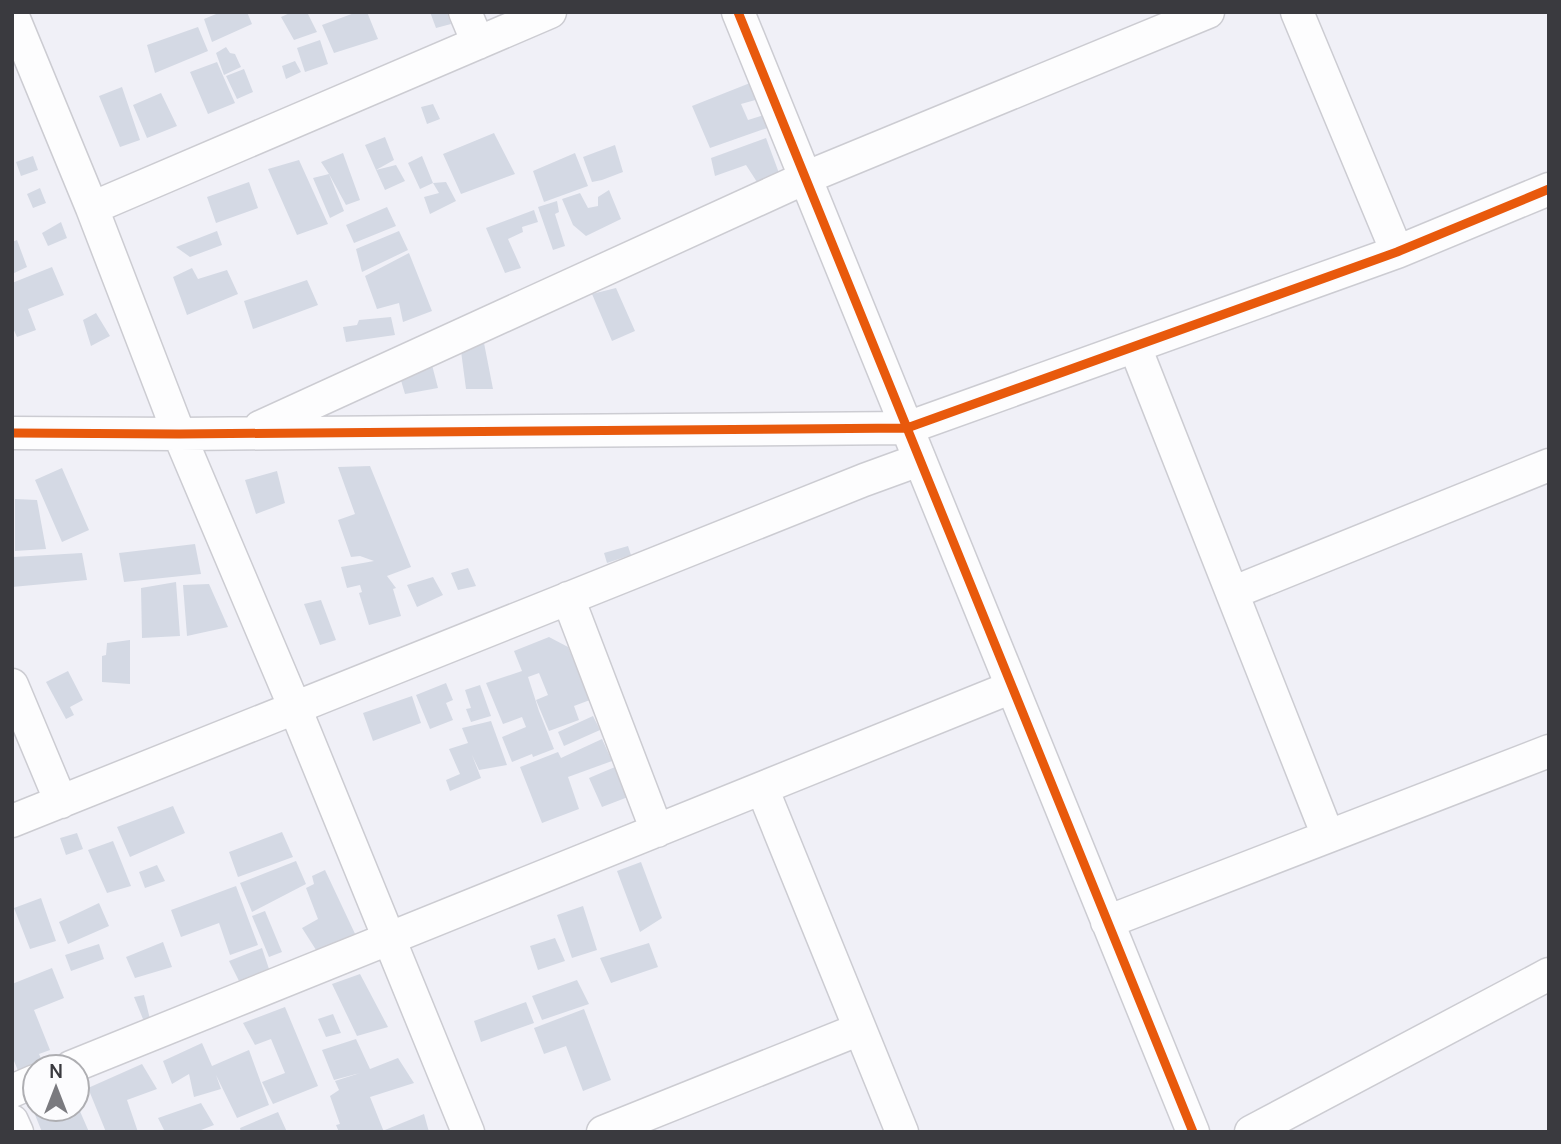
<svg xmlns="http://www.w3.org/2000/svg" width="1561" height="1144" font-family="Manrope,sans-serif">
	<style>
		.building { fill: #d4d9e4 }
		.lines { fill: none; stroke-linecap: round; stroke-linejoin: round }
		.street-casing { stroke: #ccccd2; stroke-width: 35 }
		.street { stroke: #fdfdfe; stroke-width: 32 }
		.cycleway-casing { stroke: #fcfcfe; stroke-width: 13 }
		.cycleway { stroke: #e8590c; stroke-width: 9 }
	</style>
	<rect width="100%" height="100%" fill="#f0f0f7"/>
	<path class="building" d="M 221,12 L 247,12 L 252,24 L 212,42 L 204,19 Z
		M 292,12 L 307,12 L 317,32 L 294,40 L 281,17 Z
		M 357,12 L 367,12 L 378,39 L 334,53 L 322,25 Z
		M 430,12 L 447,12 L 451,24 L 436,28 Z
		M 198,27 L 208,51 L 155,73 L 147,45 Z
		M 320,40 L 328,64 L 305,72 L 297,48 Z
		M 226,47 L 230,53 L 235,54 L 241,67 L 224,75 L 216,53 Z
		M 295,61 L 301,72 L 286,79 L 282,66 Z
		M 217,62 L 235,103 L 208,114 L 190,72 Z
		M 244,69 L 253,92 L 237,99 L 226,76 Z
		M 750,83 L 759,99 L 741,104 L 748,120 L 764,115 L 770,127 L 710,148 L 692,106 Z
		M 122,87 L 140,140 L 120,147 L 99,96 Z
		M 161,93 L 177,126 L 147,138 L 133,105 Z
		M 433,104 L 440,119 L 427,124 L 421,107 Z
		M 494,133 L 515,174 L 461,194 L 443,154 Z
		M 385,137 L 394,160 L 376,170 L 365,145 Z
		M 766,138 L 779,173 L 757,182 L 746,165 L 715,176 L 711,158 Z
		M 615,145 L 623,172 L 602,180 L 592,182 L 583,157 Z
		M 343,153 L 360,200 L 346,205 L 329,174 L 344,211 L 330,218 L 313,178 L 329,174 L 321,162 Z
		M 575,153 L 588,186 L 544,202 L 533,171 Z
		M 33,156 L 38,170 L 21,176 L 16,162 Z
		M 422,156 L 433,183 L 420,189 L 408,163 Z
		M 299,160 L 328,224 L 297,235 L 268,169 Z
		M 396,165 L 405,181 L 385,190 L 376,170 Z
		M 249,182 L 258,208 L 216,223 L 207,197 Z
		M 446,182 L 456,201 L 430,214 L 424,197 L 439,193 L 433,183 Z
		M 40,188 L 46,203 L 33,208 L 27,194 Z
		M 609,190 L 621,219 L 586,236 L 573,225 L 562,199 L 580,193 L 588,208 L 598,206 L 598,197 Z
		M 557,201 L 559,212 L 555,214 L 565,246 L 553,250 L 538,207 Z
		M 387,207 L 396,226 L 354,243 L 346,225 Z
		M 534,210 L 538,222 L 522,227 L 523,232 L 508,239 L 521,268 L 505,273 L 486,228 Z
		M 61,222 L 67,238 L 48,246 L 42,233 Z
		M 217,231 L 222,245 L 190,257 L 176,247 Z
		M 399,231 L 408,250 L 362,272 L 356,249 Z
		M 17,240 L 27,267 L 12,274 L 12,242 Z
		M 409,253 L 432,311 L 403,322 L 399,303 L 377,309 L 365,276 Z
		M 52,267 L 64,295 L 28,309 L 36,330 L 17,337 L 12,326 L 12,283 Z
		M 192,268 L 198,279 L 227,270 L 238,294 L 187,315 L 173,277 Z
		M 307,280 L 318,305 L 253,329 L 244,301 Z
		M 616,288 L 635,331 L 612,341 L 592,294 Z
		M 96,313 L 110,336 L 91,346 L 83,320 Z
		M 391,317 L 395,335 L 346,342 L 343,327 L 357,325 L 359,320 Z
		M 484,343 L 493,389 L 466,389 L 461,351 Z
		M 432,365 L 438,388 L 405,394 L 400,377 Z
		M 370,466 L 411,567 L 387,576 L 396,588 L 393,589 L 401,616 L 369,625 L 359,593 L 362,592 L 360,585 L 347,588 L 341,567 L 374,561 L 360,556 L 351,557 L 338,520 L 355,514 L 338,467 Z
		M 62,468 L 89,530 L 62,542 L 35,480 Z
		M 277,471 L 285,503 L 256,514 L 245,480 Z
		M 15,499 L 37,500 L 46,549 L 15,551 Z
		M 195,544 L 201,574 L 124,582 L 119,553 Z
		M 628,546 L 631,555 L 607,563 L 604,553 Z
		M 82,553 L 87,580 L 12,587 L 13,557 Z
		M 468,568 L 476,586 L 458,590 L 451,573 Z
		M 433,577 L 443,595 L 417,607 L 407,585 Z
		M 176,582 L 180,636 L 142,638 L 141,588 Z
		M 209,584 L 228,627 L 187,636 L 183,585 Z
		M 321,600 L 336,640 L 320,645 L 304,604 Z
		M 549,637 L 568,647 L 590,700 L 574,706 L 579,720 L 549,731 L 536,700 L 548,695 L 539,673 L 528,677 L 539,711 L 554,749 L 533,757 L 532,754 L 512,762 L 502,737 L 526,727 L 522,717 L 503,724 L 486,683 L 522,671 L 514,651 Z
		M 130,640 L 130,684 L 102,682 L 102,656 L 106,655 L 107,643 Z
		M 68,671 L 83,700 L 70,707 L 74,715 L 66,719 L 46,682 Z
		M 446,683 L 453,700 L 446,703 L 453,720 L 430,729 L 416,695 Z
		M 480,685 L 491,716 L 471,722 L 466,709 L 471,708 L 465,690 Z
		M 412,696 L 421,723 L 373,741 L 363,713 Z
		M 593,716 L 600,730 L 564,746 L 558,732 Z
		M 491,721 L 507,765 L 479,770 L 472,755 L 481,778 L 450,791 L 446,780 L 460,774 L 449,749 L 468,743 L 462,728 Z
		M 602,739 L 612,761 L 568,777 L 579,809 L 542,823 L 520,767 L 558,752 L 561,758 Z
		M 615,767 L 628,797 L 602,807 L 589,778 Z
		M 173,806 L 185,833 L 130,857 L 117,827 Z
		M 282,832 L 293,857 L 238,877 L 229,852 Z
		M 77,833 L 83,849 L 66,855 L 60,838 Z
		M 113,841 L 131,886 L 107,893 L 88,850 Z
		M 296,861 L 306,884 L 252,912 L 240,883 Z
		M 641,862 L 662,918 L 640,932 L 617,871 Z
		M 157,865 L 165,881 L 145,888 L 139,872 Z
		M 325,870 L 357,938 L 318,953 L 302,928 L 318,919 L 306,888 L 314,884 L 312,876 Z
		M 236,886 L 258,945 L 230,955 L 219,923 L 181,937 L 171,910 Z
		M 41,898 L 56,941 L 30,949 L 14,908 Z
		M 99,903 L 109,926 L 68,944 L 59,922 Z
		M 583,906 L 597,950 L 572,958 L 557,915 Z
		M 265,911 L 282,952 L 269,957 L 252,916 Z
		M 555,938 L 565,961 L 538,970 L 530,946 Z
		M 163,942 L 172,967 L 135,978 L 126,957 Z
		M 649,943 L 658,967 L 611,983 L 600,958 Z
		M 99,944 L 104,959 L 71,971 L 65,955 Z
		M 262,948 L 269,969 L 239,981 L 229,961 Z
		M 52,968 L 64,998 L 34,1010 L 50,1050 L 39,1054 L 43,1063 L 19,1073 L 12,1056 L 12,984 Z
		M 360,974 L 388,1027 L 357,1036 L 332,984 Z
		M 577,980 L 589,1004 L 542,1020 L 532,996 Z
		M 144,995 L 151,1023 L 145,1024 L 134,997 Z
		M 526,1002 L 534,1023 L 481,1042 L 474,1021 Z
		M 285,1007 L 318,1086 L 273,1104 L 262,1082 L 285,1073 L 271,1039 L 255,1045 L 243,1023 Z
		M 584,1009 L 611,1080 L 583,1091 L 566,1046 L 544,1054 L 534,1028 Z
		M 333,1014 L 341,1033 L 326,1037 L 318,1019 Z
		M 356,1039 L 370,1069 L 398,1058 L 414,1083 L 370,1097 L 384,1132 L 339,1132 L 336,1125 L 340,1124 L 330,1096 L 339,1090 L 335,1081 L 360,1073 L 334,1080 L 322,1050 Z
		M 202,1043 L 212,1066 L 249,1050 L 269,1105 L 237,1118 L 216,1075 L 221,1089 L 194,1097 L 189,1074 L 172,1084 L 163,1061 Z
		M 142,1064 L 157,1089 L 127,1100 L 138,1132 L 106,1132 L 88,1088 Z
		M 201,1103 L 214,1125 L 196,1132 L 165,1132 L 158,1118 Z
		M 31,1105 L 35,1105 L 35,1109 L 79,1109 L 89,1132 L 42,1132 Z
		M 278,1112 L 287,1132 L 241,1132 L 240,1128 Z
		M 424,1114 L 429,1132 L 386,1132 L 385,1130 Z"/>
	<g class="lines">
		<defs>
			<path id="street" d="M 465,12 L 478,43
				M 738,12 L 1193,1132
				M 1297,12 L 1397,252
				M 12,14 L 92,208 L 179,434 L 295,708 L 468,1132
				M 92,208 L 550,12
				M 1135,347 L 1328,836
				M 260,427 L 805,178 L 1208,12
				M 12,433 L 179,434 L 907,428 L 1397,252 L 1549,189
				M 1232,593 L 1549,465
				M 568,598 L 657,831
				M 12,685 L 61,802
				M 762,788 L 902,1132
				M 12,821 L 864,480 L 919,460
				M 1107,922 L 1549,751
				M 71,1067 L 1012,687
				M 12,1091 L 35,1081
				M 12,1121 L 17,1132
				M 603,1132 L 860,1029
				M 1251,1132 L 1549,974"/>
		</defs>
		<use href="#street" class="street-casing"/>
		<use href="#street" class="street"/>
		<defs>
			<path id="cycleway" d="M 738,12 L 1193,1132
				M 12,433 L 179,434 L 907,428 L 1397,252 L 1549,189"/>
		</defs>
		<use href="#cycleway" class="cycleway-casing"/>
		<use href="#cycleway" class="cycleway"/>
	</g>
	<rect width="1561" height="1144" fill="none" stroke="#3a3a3f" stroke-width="28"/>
	<g transform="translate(56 1088)"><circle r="33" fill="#fcfcfe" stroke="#aeaeb2" stroke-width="2"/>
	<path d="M0-5L12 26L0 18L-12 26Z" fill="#7a7a7f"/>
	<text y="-10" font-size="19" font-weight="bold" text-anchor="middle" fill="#3a3a3f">N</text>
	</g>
</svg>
